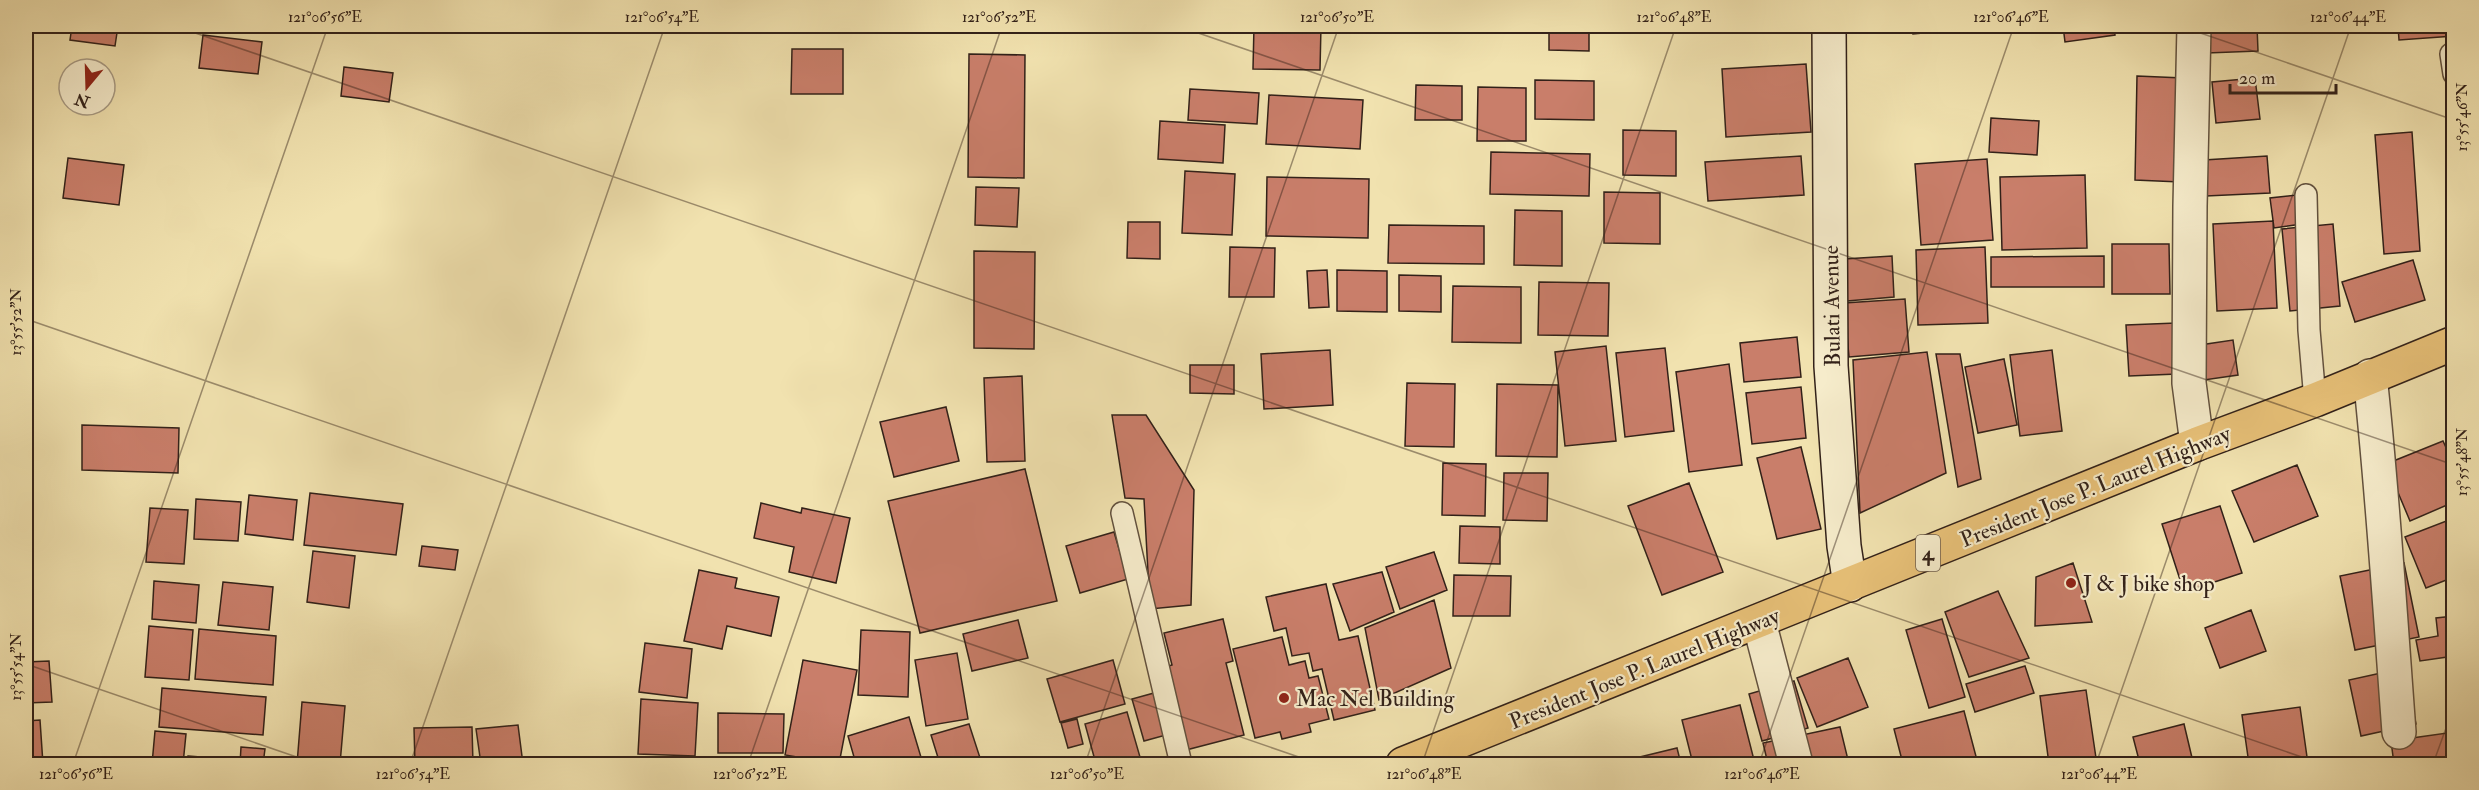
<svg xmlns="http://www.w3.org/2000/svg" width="2479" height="790" font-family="'IM FELL Double Pica',serif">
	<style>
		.building { fill: #c97e6a; stroke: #322119; stroke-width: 1.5 }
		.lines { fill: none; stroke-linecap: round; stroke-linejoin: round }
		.lane-casing { stroke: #62513e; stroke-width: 24 }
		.street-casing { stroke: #62513e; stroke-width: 36 }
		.secondary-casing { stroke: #322119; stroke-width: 36 }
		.highway-casing { stroke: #322119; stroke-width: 36 }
		.lane { stroke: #f6eccb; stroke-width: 21 }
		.street { stroke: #f6eccb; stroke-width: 33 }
		.secondary { stroke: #f6eccb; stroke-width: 33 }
		.highway { stroke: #e8c178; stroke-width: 33 }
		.ticks { fill: none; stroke: #322119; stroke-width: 1.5; stroke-opacity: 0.45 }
		.poi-dot { fill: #8f2418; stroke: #f6eccb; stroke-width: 2 }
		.labels { text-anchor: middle; stroke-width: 4.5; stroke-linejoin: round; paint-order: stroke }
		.shield { fill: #f6eccb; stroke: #6d5e4e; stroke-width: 1.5 }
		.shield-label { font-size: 21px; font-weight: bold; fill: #322119 }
		.street-label { font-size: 22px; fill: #322119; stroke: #f6eccb }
		.poi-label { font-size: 22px; fill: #322119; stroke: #f6eccb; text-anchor: start }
		.neatline { fill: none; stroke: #322119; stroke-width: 2 }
		.ticks-label { font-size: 15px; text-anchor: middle; fill: #322119 }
	</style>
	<rect width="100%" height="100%" fill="#f1e2af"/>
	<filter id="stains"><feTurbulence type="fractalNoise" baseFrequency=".00333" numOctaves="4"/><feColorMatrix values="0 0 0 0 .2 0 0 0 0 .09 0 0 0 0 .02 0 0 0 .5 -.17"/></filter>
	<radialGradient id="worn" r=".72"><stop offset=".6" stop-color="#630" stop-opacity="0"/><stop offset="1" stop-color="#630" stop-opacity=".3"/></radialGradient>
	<path class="building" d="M 72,26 L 118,26 L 115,46 L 70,40 Z
		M 1254,26 L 1321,26 L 1320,70 L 1253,69 Z
		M 1549,26 L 1589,26 L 1589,51 L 1549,50 Z
		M 1597,26 L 1652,26 L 1652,32 L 1597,30 Z
		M 1913,26 L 1979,26 L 1979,28 L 1913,34 Z
		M 2063,26 L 2114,26 L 2115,35 L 2065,42 Z
		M 2206,26 L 2257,26 L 2258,51 L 2207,53 Z
		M 2398,26 L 2454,26 L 2454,36 L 2399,40 Z
		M 203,35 L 262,42 L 258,74 L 199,68 Z
		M 792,49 L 843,49 L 843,94 L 791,94 Z
		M 969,54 L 1025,55 L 1024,178 L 968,177 Z
		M 1806,64 L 1811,132 L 1726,137 L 1722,69 Z
		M 344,67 L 393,73 L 389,102 L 341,96 Z
		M 2137,76 L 2183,78 L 2180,182 L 2135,180 Z
		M 2255,78 L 2260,119 L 2216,123 L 2212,82 Z
		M 1535,80 L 1594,81 L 1594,120 L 1535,119 Z
		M 1416,85 L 1462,86 L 1462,120 L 1415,120 Z
		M 1478,87 L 1526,88 L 1526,141 L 1477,141 Z
		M 1190,89 L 1259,93 L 1257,124 L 1188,120 Z
		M 1269,95 L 1363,100 L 1360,149 L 1266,144 Z
		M 1991,118 L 2039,121 L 2037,155 L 1989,152 Z
		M 1160,121 L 1225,125 L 1223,163 L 1158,159 Z
		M 1623,130 L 1676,131 L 1676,176 L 1623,175 Z
		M 2412,132 L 2420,251 L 2384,254 L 2375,135 Z
		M 26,139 L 29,139 L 30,186 L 26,186 Z
		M 1491,152 L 1590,154 L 1589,196 L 1490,194 Z
		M 1801,156 L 1804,195 L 1708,201 L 1705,162 Z
		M 2267,156 L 2270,193 L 2206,196 L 2204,160 Z
		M 68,158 L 124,165 L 119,205 L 63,198 Z
		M 1987,159 L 1993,240 L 1921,245 L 1915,164 Z
		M 1185,171 L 1235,174 L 1232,235 L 1182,233 Z
		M 2085,175 L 2087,248 L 2002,250 L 2000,177 Z
		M 1267,177 L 1369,179 L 1368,238 L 1266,236 Z
		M 976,187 L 1019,188 L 1017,227 L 975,225 Z
		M 1604,192 L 1660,193 L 1660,244 L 1604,243 Z
		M 2305,194 L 2309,223 L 2274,228 L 2270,198 Z
		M 1515,210 L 1562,211 L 1562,266 L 1514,265 Z
		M 2273,221 L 2277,308 L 2217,311 L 2213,224 Z
		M 1128,222 L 1160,222 L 1160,259 L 1127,258 Z
		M 2333,224 L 2340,306 L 2290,311 L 2282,229 Z
		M 1389,225 L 1484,226 L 1484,264 L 1388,263 Z
		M 2112,244 L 2169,244 L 2170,294 L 2112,294 Z
		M 1230,247 L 1275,248 L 1274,297 L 1229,297 Z
		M 1985,247 L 1988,323 L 1918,325 L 1916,250 Z
		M 974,251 L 1035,252 L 1034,349 L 974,348 Z
		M 1892,256 L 1894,297 L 1847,301 L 1844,259 Z
		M 2104,256 L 2104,287 L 1991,287 L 1991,257 Z
		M 2413,260 L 2425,300 L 2355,322 L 2342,282 Z
		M 1327,270 L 1329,307 L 1309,308 L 1307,271 Z
		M 1337,270 L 1387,271 L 1387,312 L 1337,311 Z
		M 1399,275 L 1441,276 L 1441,312 L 1399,311 Z
		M 1539,282 L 1609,283 L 1608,336 L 1538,335 Z
		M 1453,286 L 1521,287 L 1521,343 L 1452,342 Z
		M 1905,299 L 1909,352 L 1849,357 L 1844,303 Z
		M 2176,323 L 2177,374 L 2129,376 L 2126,325 Z
		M 1797,337 L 1801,377 L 1744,382 L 1740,343 Z
		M 2233,340 L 2238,375 L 2204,380 L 2200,345 Z
		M 1606,346 L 1616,441 L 1565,446 L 1555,352 Z
		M 1665,348 L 1674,431 L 1625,437 L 1616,353 Z
		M 1330,350 L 1333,405 L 1264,409 L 1261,354 Z
		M 2052,350 L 2062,431 L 2020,436 L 2010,355 Z
		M 1927,352 L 1946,473 L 1860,513 L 1853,360 Z
		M 1936,354 L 1960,354 L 1981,479 L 1958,487 Z
		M 2004,359 L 2017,425 L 1978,433 L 1965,367 Z
		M 1729,364 L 1742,465 L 1689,472 L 1676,372 Z
		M 1190,365 L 1234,365 L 1234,394 L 1190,393 Z
		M 1022,376 L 1025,461 L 987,462 L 984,378 Z
		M 1407,383 L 1455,384 L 1454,447 L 1405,446 Z
		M 1497,384 L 1558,385 L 1557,457 L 1496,456 Z
		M 1801,387 L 1806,438 L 1752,444 L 1746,393 Z
		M 946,407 L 959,461 L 894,477 L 880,422 Z
		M 1112,415 L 1146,415 L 1194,490 L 1191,605 L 1150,609 L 1144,499 L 1125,498 Z
		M 82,425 L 179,428 L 178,473 L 82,470 Z
		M 2443,441 L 2454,465 L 2454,502 L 2410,521 L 2386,464 Z
		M 1801,447 L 1821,529 L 1777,539 L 1757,458 Z
		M 1443,463 L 1486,464 L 1485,516 L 1442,515 Z
		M 2297,465 L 2318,516 L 2254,542 L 2232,491 Z
		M 1025,469 L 1057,601 L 920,633 L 888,501 Z
		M 1504,473 L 1548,473 L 1547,521 L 1503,520 Z
		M 1689,483 L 1723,572 L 1662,595 L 1628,506 Z
		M 310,493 L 403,504 L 396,555 L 304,545 Z
		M 249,495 L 297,500 L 293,540 L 245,534 Z
		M 196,499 L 241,502 L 238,541 L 194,539 Z
		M 761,503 L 801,513 L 802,508 L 850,518 L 836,583 L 789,572 L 794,547 L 754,538 Z
		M 2220,506 L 2242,573 L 2184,592 L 2162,524 Z
		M 150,508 L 188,510 L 184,564 L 146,562 Z
		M 2454,518 L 2454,577 L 2426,588 L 2405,537 Z
		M 1460,526 L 1500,527 L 1500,564 L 1459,563 Z
		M 1114,532 L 1128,579 L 1080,593 L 1066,546 Z
		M 422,546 L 458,550 L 455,570 L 419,566 Z
		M 313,551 L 355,556 L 349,608 L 307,602 Z
		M 1434,552 L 1447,590 L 1400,609 L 1386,567 Z
		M 2073,563 L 2092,622 L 2035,626 L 2036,577 Z
		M 2404,563 L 2419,637 L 2355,650 L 2340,576 Z
		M 699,570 L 737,578 L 735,588 L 779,597 L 771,636 L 727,626 L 722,649 L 684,641 Z
		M 1382,572 L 1394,612 L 1350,631 L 1333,584 Z
		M 1454,575 L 1511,576 L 1510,616 L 1453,616 Z
		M 154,581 L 199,585 L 196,623 L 152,619 Z
		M 223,582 L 273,587 L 269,630 L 218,625 Z
		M 1326,584 L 1339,640 L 1358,636 L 1375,710 L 1334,720 L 1322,669 L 1313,671 L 1309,653 L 1292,656 L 1286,628 L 1274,631 L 1266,597 Z
		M 1998,591 L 2029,658 L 1969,677 L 1945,612 Z
		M 26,600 L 30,643 L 26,643 Z
		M 1434,600 L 1451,668 L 1379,700 L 1365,628 Z
		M 2251,610 L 2266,651 L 2220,668 L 2205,628 Z
		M 2454,616 L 2454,656 L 2420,661 L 2416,640 L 2438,636 L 2436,618 Z
		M 1223,619 L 1233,661 L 1226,663 L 1244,735 L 1186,750 L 1165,667 L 1172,665 L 1164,633 Z
		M 1942,619 L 1965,697 L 1929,708 L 1906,630 Z
		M 1018,620 L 1028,658 L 972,671 L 963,634 Z
		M 149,626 L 193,630 L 189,680 L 145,677 Z
		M 199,629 L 276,636 L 273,685 L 195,679 Z
		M 861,630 L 910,632 L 908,697 L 858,695 Z
		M 1282,637 L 1289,665 L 1305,661 L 1309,678 L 1318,676 L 1329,719 L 1309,724 L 1311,732 L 1282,739 L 1280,732 L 1255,738 L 1233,649 Z
		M 645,643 L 692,649 L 687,698 L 639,692 Z
		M 957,653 L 968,719 L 926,726 L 915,660 Z
		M 1848,658 L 1868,707 L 1817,727 L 1797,678 Z
		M 803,660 L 857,670 L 839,764 L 785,755 Z
		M 1113,660 L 1125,704 L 1060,722 L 1047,679 Z
		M 49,661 L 52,702 L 26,703 L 26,662 Z
		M 2025,666 L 2034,693 L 1975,712 L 1966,684 Z
		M 2404,668 L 2416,724 L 2361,736 L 2349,680 Z
		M 1794,681 L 1808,728 L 1762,741 L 1749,694 Z
		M 162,688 L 266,697 L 263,735 L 159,727 Z
		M 2086,690 L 2096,758 L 2049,764 L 2040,696 Z
		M 1154,693 L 1166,735 L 1144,741 L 1132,699 Z
		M 641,699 L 698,703 L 695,756 L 638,754 Z
		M 302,702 L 345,706 L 340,764 L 297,764 Z
		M 1740,705 L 1755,764 L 1693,764 L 1682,720 Z
		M 2300,707 L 2308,764 L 2249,764 L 2242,715 Z
		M 1964,711 L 1978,764 L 1903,764 L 1894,729 Z
		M 1127,712 L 1142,764 L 1096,764 L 1085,724 Z
		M 718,713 L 784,714 L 783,753 L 718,753 Z
		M 909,717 L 923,764 L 856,764 L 848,736 Z
		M 1077,719 L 1083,744 L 1068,748 L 1061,723 Z
		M 40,720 L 43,764 L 26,764 L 26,721 Z
		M 969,724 L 982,764 L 940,764 L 931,735 Z
		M 2184,724 L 2193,762 L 2181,764 L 2140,764 L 2133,737 Z
		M 518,725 L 523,764 L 481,764 L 476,729 Z
		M 472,727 L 473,764 L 415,764 L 414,728 Z
		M 1840,727 L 1849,764 L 1809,764 L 1802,735 Z
		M 155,731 L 186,734 L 183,764 L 152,764 Z
		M 2454,732 L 2454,764 L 2394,764 L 2391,741 Z
		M 1796,736 L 1803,764 L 1768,764 L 1763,743 Z
		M 241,747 L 265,749 L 263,764 L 240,764 Z
		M 1677,748 L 1681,764 L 1611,764 Z
		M 188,756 L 239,760 L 238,764 L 187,764 Z
		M 639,758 L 684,761 L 684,764 L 639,764 Z
		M 736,761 L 781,762 L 781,764 L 736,764 Z"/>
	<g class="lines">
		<defs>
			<path id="lane" d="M 2451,54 L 2454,74
				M 2306,195 L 2309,330 L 2315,400
				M 1122,513 L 1181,764"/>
			<path id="street" d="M 2194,26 L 2190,206 L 2189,383 L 2197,444
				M 2370,376 C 2383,495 2390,613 2399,732
				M 1759,622 L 1796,764"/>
			<path id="secondary" d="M 1829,26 L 1831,366 L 1844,546 L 1850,585"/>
			<path id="highway" d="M 1403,764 L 2197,444 L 2315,400 L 2454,343"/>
		</defs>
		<use href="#lane" class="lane-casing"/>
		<use href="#street" class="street-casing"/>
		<use href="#secondary" class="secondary-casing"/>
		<use href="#highway" class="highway-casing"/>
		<use href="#lane" class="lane"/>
		<use href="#street" class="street"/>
		<use href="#secondary" class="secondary"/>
		<use href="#highway" class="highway"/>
	</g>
	<path class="ticks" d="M 175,26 L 2322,764M 1178,26 L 2454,465M 2180,26 L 2454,120M 26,319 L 1319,764M 26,664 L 317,764M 73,764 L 328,26M 410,764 L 665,26M 748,764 L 1002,26M 1085,764 L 1339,26M 1422,764 L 1676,26M 1759,764 L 2014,26M 2096,764 L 2351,26M 2433,764 L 2454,706"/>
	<g class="poi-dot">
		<circle cx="2071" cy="583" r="6"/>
		<circle cx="1284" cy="698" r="6"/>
	</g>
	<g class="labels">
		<rect class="shield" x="1916" y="535" width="24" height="36" rx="4.5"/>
		<g class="shield-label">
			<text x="1928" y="560">4</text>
		</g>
		<g class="street-label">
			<text transform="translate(1831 306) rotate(-91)" y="8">Bulati Avenue</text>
			<text transform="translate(2095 486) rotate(-22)" y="8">President Jose P. Laurel Highway</text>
			<text transform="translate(1644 668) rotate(-22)" y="8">President Jose P. Laurel Highway</text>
		</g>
		<g class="poi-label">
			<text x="2083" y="591">J &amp; J bike shop</text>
			<text x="1296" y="706">Mac Nel Building</text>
		</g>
	</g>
	<rect width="2479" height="790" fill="none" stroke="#f1e2af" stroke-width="66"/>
	<g transform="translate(87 87) rotate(199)"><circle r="28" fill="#f6eccb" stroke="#a89b84" stroke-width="1.5"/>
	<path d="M0-4.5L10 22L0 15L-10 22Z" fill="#8f2418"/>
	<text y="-9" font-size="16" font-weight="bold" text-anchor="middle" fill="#322119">N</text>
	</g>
	<path d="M2230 84v9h106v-9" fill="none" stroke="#322119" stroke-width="3"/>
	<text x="2239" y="84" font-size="18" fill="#322119" stroke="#f6eccb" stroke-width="4.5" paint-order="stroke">20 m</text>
	<rect x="33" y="33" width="2413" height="724" class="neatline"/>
	<g class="ticks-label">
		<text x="325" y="22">121°06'56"E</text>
		<text x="662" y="22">121°06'54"E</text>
		<text x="999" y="22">121°06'52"E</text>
		<text x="1337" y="22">121°06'50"E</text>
		<text x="1674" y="22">121°06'48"E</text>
		<text x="2011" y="22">121°06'46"E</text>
		<text x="2348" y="22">121°06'44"E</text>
		<text transform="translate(2462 117) rotate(-90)" y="5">13°55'46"N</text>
		<text transform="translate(16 322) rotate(-90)" y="5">13°55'52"N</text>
		<text transform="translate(2462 462) rotate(-90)" y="5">13°55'48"N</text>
		<text transform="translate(16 667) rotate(-90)" y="5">13°55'54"N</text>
		<text x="76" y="779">121°06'56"E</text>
		<text x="413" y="779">121°06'54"E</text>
		<text x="750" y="779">121°06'52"E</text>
		<text x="1087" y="779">121°06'50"E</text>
		<text x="1424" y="779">121°06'48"E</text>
		<text x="1762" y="779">121°06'46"E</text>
		<text x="2099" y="779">121°06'44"E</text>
	</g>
	<rect width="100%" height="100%" filter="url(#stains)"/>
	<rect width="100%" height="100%" fill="url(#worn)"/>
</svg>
